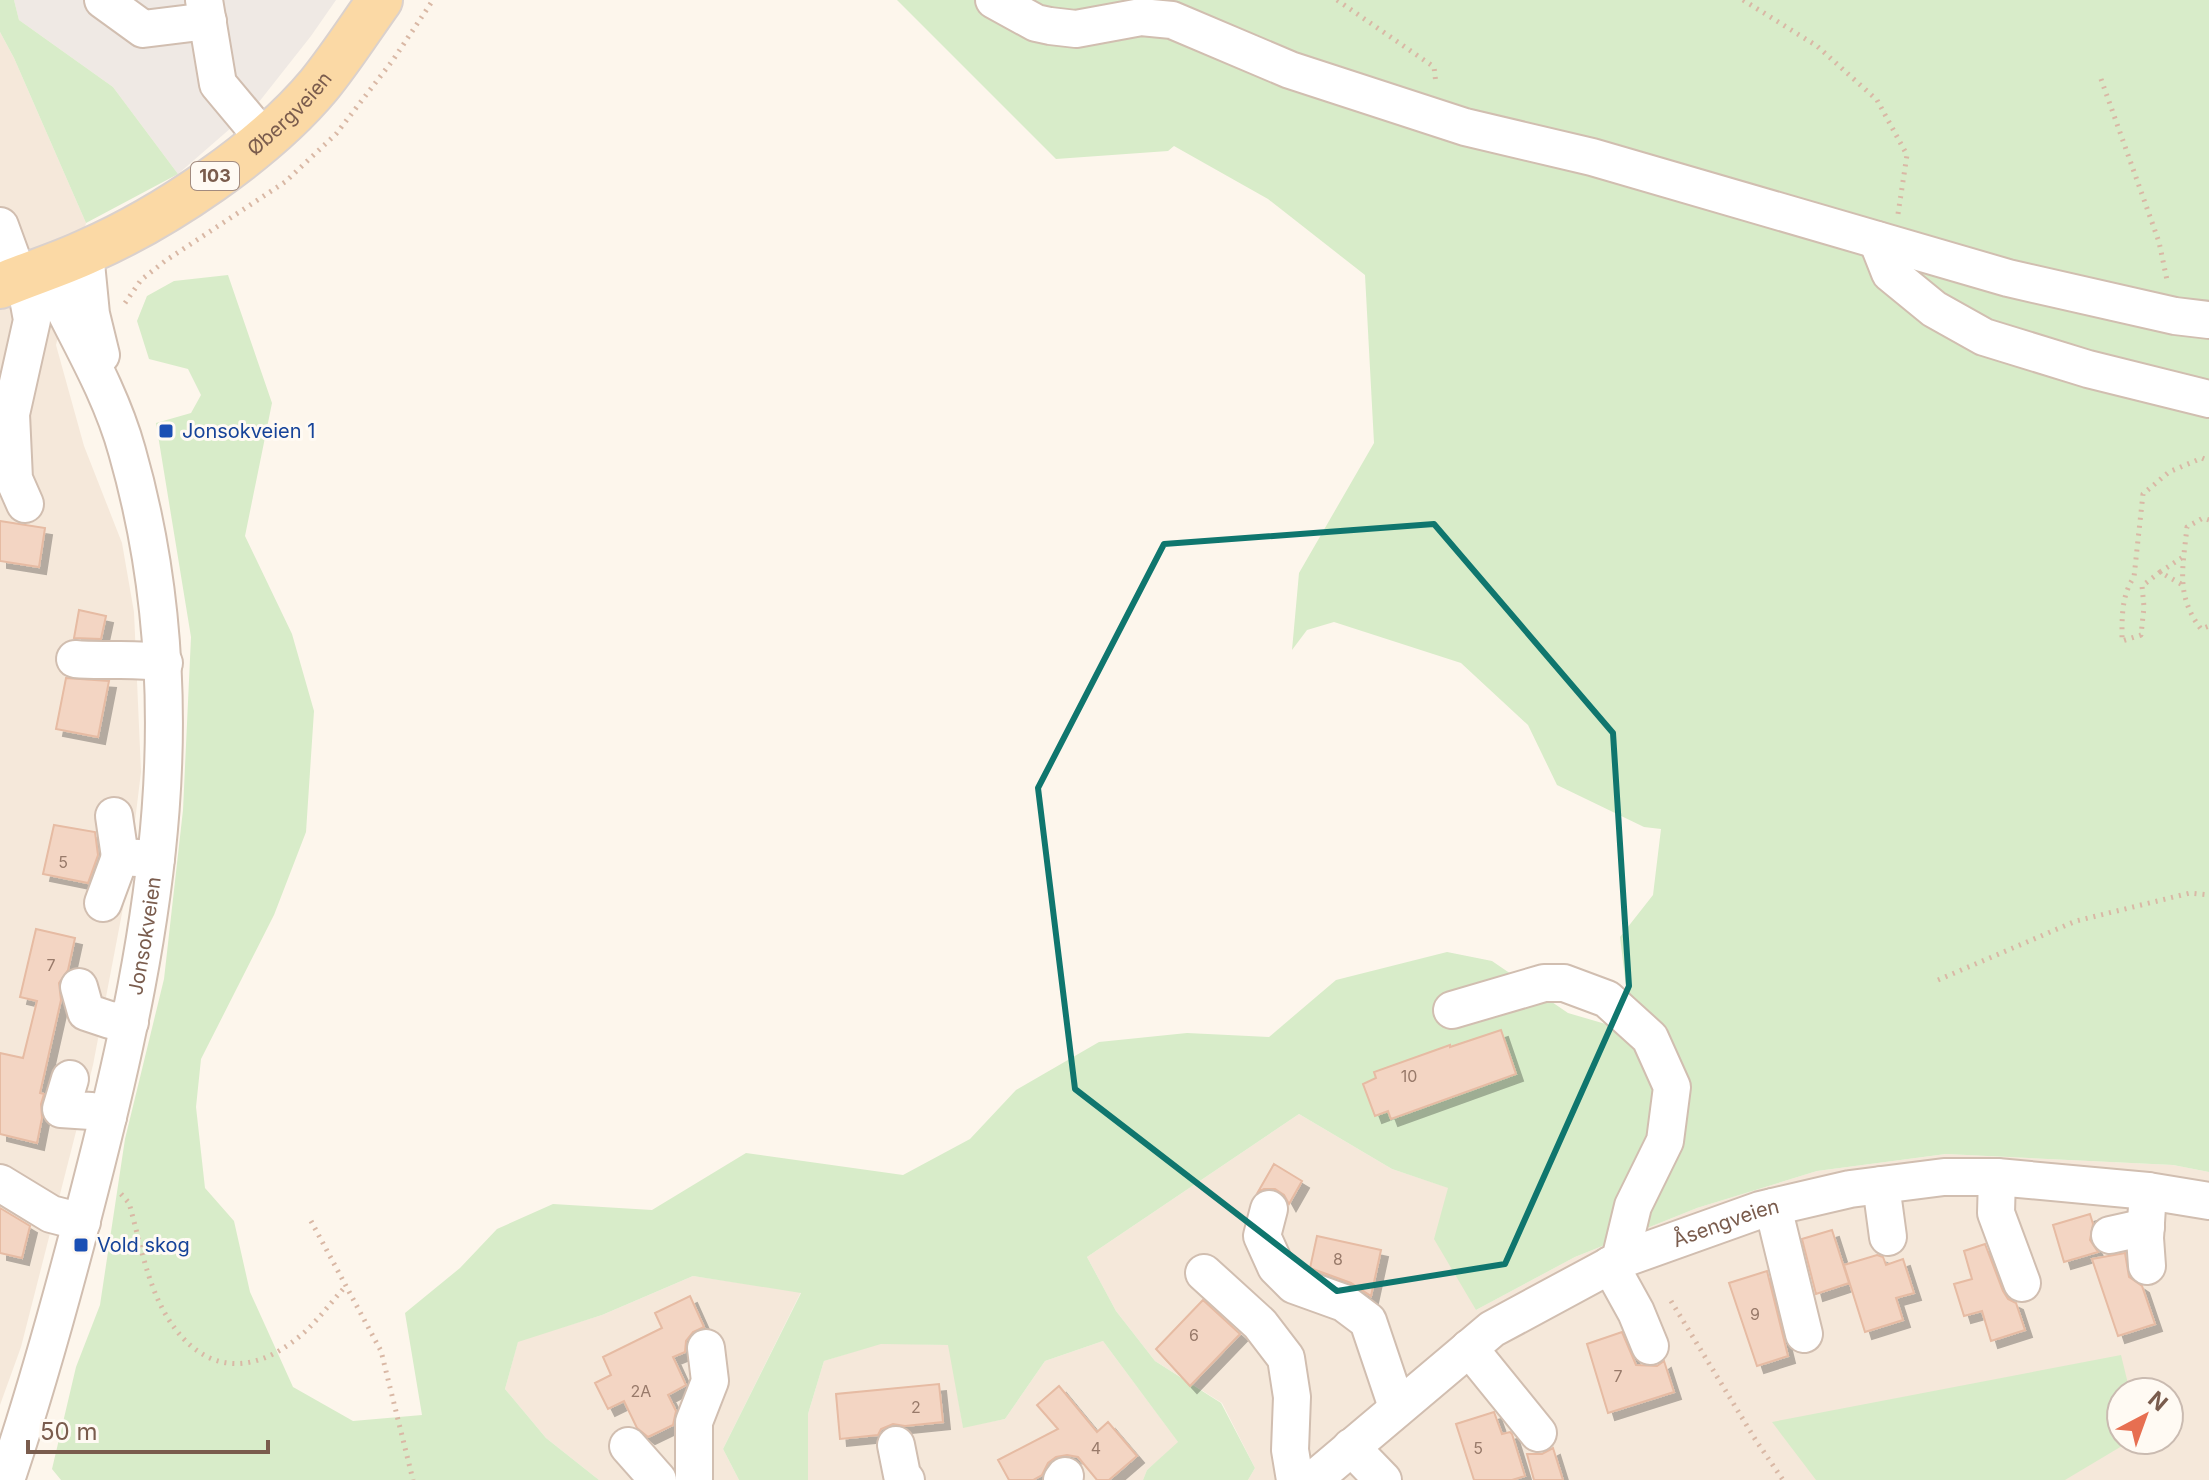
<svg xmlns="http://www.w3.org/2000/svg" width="2209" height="1480" font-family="Inter,sans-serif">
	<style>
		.residential { fill: #f5e8da; fill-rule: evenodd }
		.industrial { fill: #efe9e4 }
		.green { fill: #d8ecc9 }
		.building { fill: #f3d5c3; stroke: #e6bba3; stroke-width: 2; filter: url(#shadow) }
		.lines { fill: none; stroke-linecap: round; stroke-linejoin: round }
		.minor-casing { stroke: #d1beb0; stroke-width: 40 }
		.major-casing { stroke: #dad1cd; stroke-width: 48 }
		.path { stroke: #d9b8a5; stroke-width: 5; stroke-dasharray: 2 6; stroke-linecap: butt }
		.minor { stroke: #fff; stroke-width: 36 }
		.major { stroke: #fbd9a5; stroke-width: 44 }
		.marked { fill: none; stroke: #0f766e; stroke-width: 6; stroke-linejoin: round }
		.transit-dot { fill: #1a4fb4; stroke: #fffaf3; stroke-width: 3 }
		.labels { text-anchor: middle; stroke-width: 6; stroke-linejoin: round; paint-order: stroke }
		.number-label { font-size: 16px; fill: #987a6a }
		.shield { fill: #fffaf3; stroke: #a28b7f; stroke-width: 2 }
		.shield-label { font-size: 18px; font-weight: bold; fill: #7a5c4d }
		.street-label { font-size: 20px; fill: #7a5c4d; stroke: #fffaf3 }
		.transit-label { font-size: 20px; fill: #164399; stroke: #fffaf3; text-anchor: start }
	</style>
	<defs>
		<filter id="shadow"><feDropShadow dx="7" dy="7" stdDeviation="0" flood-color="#0004"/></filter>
	</defs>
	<rect width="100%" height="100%" fill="#fdf6ec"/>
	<path class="residential" d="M 0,32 L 14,58 L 86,223 L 56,345 L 84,446 L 122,543 L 134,612 L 141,772 L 127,887 L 93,1065 L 21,1347 L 0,1405 Z
		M 1299,1114 L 1392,1169 L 1449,1188 L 1476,1310 L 1575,1257 L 1697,1208 L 1817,1171 L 1946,1154 L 2173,1165 L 2209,1172 L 2209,1480 L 1248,1480 L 1255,1468 L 1222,1403 L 1155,1361 L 1116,1311 L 1087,1257 ZM 2121,1392 L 2169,1392 L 2169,1440 L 2121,1440 Z
		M 693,1276 L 801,1292 L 723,1449 L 739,1480 L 599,1480 L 546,1438 L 505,1389 L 518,1341 L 602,1315 Z
		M 1103,1341 L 1179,1443 L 1147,1470 L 1143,1480 L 808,1480 L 808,1414 L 824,1361 L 881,1343 L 949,1345 L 963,1427 L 1005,1419 L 1045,1361 Z"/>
	<path class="industrial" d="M 14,0 L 336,0 L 311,36 L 255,107 L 178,174 L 113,87 L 19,20 Z"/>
	<path class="green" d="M 0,0 L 14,0 L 19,20 L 113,87 L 178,174 L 86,223 L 14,58 L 0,32 Z
		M 897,0 L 2209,0 L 2209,1172 L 2173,1165 L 1946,1154 L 1817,1171 L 1697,1208 L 1575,1257 L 1476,1310 L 1434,1239 L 1448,1188 L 1392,1169 L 1299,1114 L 1087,1257 L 1116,1311 L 1155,1361 L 1221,1403 L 1255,1468 L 1248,1480 L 1143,1480 L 1147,1470 L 1178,1442 L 1103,1341 L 1045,1361 L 1005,1419 L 963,1428 L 948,1345 L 881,1344 L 824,1361 L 808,1414 L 808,1480 L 739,1480 L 723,1449 L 801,1293 L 693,1276 L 602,1315 L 518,1342 L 505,1389 L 546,1438 L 599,1480 L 61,1480 L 52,1469 L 76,1367 L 100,1305 L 125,1139 L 164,979 L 183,810 L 191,637 L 156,423 L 191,413 L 201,395 L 188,369 L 149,359 L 137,321 L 147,296 L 174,281 L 228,275 L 272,403 L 245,536 L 292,634 L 314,711 L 306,832 L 274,915 L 201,1059 L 196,1107 L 205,1188 L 234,1221 L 250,1292 L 293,1387 L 353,1421 L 422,1415 L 405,1313 L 460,1268 L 497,1229 L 553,1204 L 652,1210 L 746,1153 L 903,1175 L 970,1139 L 1016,1090 L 1099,1042 L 1187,1033 L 1269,1037 L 1336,980 L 1447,952 L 1492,961 L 1568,1013 L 1609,1025 L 1629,1011 L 1620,937 L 1653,895 L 1661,829 L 1644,827 L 1557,785 L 1528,725 L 1461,663 L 1334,622 L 1307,630 L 1292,650 L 1299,573 L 1374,443 L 1365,275 L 1268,199 L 1174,146 L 1168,151 L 1056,159 Z
		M 2121,1355 L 2130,1392 L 2121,1392 L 2121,1440 L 2132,1440 L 2065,1480 L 1816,1480 L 1772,1422 Z"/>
	<path class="building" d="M 0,521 L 45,528 L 39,567 L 0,561 Z
		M 79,610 L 106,616 L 101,639 L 74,638 Z
		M 66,678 L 109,681 L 98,737 L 56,729 Z
		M 54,825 L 95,832 L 98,855 L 88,883 L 43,874 Z
		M 36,929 L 75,938 L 68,970 L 59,983 L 61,1000 L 40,1093 L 44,1094 L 41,1104 L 42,1118 L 37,1143 L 0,1134 L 0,1053 L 23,1058 L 37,1001 L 20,997 Z
		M 1501,1030 L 1516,1074 L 1391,1119 L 1388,1111 L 1375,1116 L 1363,1084 L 1376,1078 L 1374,1072 L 1450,1045 L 1450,1047 Z
		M 1274,1164 L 1302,1181 L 1289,1204 L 1284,1195 L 1275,1189 L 1264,1189 L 1258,1192 Z
		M 0,1208 L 30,1226 L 22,1258 L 0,1253 Z
		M 2090,1214 L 2093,1224 L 2090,1240 L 2098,1252 L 2064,1262 L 2053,1225 Z
		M 1832,1230 L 1849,1283 L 1816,1294 L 1802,1239 Z
		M 1317,1236 L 1381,1250 L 1371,1296 L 1351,1283 L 1310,1268 Z
		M 1985,1244 L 2003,1291 L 2008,1299 L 2016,1303 L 2025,1330 L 1991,1341 L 1982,1311 L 1964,1316 L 1954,1284 L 1972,1279 L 1964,1251 Z
		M 2125,1253 L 2129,1277 L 2142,1286 L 2155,1324 L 2118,1336 L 2092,1259 Z
		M 1877,1255 L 1883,1257 L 1886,1265 L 1903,1259 L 1914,1293 L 1896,1298 L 1903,1320 L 1865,1332 L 1844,1265 Z
		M 1767,1271 L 1788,1356 L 1757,1366 L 1729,1283 Z
		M 690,1296 L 704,1327 L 693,1332 L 686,1341 L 685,1352 L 673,1357 L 686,1385 L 668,1395 L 676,1411 L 673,1425 L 648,1437 L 637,1428 L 624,1401 L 608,1409 L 595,1383 L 611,1375 L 603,1357 L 662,1328 L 655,1313 Z
		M 1203,1300 L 1240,1334 L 1190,1386 L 1156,1349 Z
		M 1622,1332 L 1636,1365 L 1657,1366 L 1664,1361 L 1674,1392 L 1608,1413 L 1587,1344 Z
		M 939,1384 L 943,1422 L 905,1426 L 893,1424 L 881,1429 L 878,1435 L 840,1439 L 836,1394 Z
		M 1059,1386 L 1097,1432 L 1108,1422 L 1137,1456 L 1109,1480 L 1097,1480 L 1078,1457 L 1067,1455 L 1056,1457 L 1048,1463 L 1042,1475 L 1033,1480 L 1009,1480 L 998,1460 L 1058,1429 L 1037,1405 Z
		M 1494,1412 L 1502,1434 L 1510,1432 L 1512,1434 L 1525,1476 L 1512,1480 L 1474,1480 L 1456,1424 Z
		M 1553,1448 L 1563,1480 L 1534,1480 L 1527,1454 L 1542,1454 Z"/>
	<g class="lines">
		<defs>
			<g id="minor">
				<path d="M 103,0 L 143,29 L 208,21"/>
				<path d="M 204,0 L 218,84 L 264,139"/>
				<path d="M 994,0 L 1036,23 L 1050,26 L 1076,29 L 1141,17 L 1172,20 L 1290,70 L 1465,127 L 1592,157 L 2008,278 L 2175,316 L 2209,320"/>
				<path d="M 0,226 L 19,278"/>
				<path d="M 1877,240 L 1890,273 L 1934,309 L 1984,337 L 2088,369 L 2209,399"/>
				<path d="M 85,253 L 91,314 L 101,355"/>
				<path d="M 24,276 L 32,320 L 11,414 L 14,479 L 25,504"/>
				<path d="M 75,659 C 105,662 135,657 164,663"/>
				<path d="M 114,816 L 120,857"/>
				<path d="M 103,903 L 120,857 L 156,859"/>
				<path d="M 79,987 L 86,1012 L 110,1020 L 130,1022"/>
				<path d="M 1452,1010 L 1544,983 L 1564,983 L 1607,999 L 1650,1038 L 1672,1087 L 1665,1141 L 1633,1206 L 1620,1260"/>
				<path d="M 70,1079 L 61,1109 L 91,1111 L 108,1117"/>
				<path d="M 1997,1177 L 1996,1213 L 2022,1283"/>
				<path d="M 0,1183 L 51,1214 L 82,1222"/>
				<path d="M 1881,1185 L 1888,1237"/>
				<path d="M 1773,1207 L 1804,1334"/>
				<path d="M 1269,1209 L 1262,1236 L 1276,1267 L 1294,1285 L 1344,1303 L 1368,1321 L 1397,1407"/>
				<path d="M 2110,1235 L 2146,1227"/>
				<path d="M 1610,1265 L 1636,1312 L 1650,1346"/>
				<path d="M 2147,1266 L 2145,1238 L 2148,1191"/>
				<path d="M 1204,1273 L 1260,1324 L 1286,1358 L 1292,1397 L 1290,1450 L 1295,1480"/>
				<path d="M 1469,1348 L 1538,1433"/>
				<path d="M 896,1445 L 902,1475 L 906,1480"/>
				<path d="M 628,1446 L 658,1480"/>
				<path d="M 1351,1447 L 1383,1480"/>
				<path id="s1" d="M 6,1480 C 41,1376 69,1272 96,1165 C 157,925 197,695 127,451 C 109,386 72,329 44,268"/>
				<path d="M 694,1480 L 694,1422 L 710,1381 L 706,1348"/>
				<path d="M 1062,1480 L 1065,1476"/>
				<path id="s2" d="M 1313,1480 L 1492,1329 L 1620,1260 L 1760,1210 L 1850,1189 L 1944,1177 L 1997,1177 L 2148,1191 L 2209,1201"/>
			</g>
			<g id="major">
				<path id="s3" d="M 0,286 C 28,274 58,265 86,252 C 164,218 264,151 319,85 C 341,58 360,28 380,0"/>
			</g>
		</defs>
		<use href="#minor" class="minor-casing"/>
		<use href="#major" class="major-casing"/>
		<path class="path" d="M 1337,0 L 1434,67 L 1436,84
			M 1743,0 L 1817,46 L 1877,100 L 1907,155 L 1898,214
			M 2101,79 L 2159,242 L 2167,280
			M 125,303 L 141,280 L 165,261 L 285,182 L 336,134 L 393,60 L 433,0
			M 2209,520 L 2203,518 L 2187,527 C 2183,567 2175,595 2201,629 L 2209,626
			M 2160,572 L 2183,557
			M 2181,584 L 2160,572 L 2142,586 L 2144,607 L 2141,635 L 2122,641 C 2122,619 2121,596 2134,577 L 2143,494 L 2169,472 L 2202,458 L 2209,461
			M 1938,980 L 2076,921 L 2190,893 L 2209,895
			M 121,1194 L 129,1203 C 140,1241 147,1286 169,1320 C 204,1374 252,1376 300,1336 C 317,1322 331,1302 346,1286
			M 311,1221 L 381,1351 L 413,1480
			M 1671,1301 L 1755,1439 L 1783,1480"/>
		<use href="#minor" class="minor"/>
		<use href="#major" class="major"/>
	</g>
	<path class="marked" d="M 1434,524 L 1613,733 L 1629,986 L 1505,1264 L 1337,1291 L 1075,1089 L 1038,788 L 1164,544 Z"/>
	<g class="transit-dot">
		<rect x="158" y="423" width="16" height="16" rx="4"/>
		<rect x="73" y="1237" width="16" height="16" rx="4"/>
	</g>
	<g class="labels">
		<g class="number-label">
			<text x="63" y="868">5</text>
			<text x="51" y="971">7</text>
			<text x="1409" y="1082">10</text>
			<text x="1338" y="1265">8</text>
			<text x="1755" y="1320">9</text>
			<text x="1194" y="1341">6</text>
			<text x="1618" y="1382">7</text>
			<text x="641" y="1397">2A</text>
			<text x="916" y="1413">2</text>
			<text x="1096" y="1454">4</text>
			<text x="1478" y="1454">5</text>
		</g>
		<rect class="shield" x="191" y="162" width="48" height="28" rx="6"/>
		<g class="shield-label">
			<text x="215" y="182">103</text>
		</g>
		<g class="street-label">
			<text dy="7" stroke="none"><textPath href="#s3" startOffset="340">Øbergveien</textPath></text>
			<text dy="7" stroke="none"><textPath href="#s1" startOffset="562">Jonsokveien</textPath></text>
			<text dy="7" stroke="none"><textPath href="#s2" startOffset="492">Åsengveien</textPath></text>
		</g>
		<g class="transit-label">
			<text x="182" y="438">Jonsokveien 1</text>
			<text x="97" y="1252">Vold skog</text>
		</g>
	</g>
	<g transform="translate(2145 1416) rotate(41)"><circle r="38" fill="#fffaf3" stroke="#cabbb1" stroke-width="2"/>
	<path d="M0-6L14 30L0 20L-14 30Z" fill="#e76f51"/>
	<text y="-12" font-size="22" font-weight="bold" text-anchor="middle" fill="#7a5c4d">N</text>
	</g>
	<path d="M28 1440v12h240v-12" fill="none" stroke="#7a5c4d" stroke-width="4"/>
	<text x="40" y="1440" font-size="24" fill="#7a5c4d" stroke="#fffaf3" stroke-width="6" paint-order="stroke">50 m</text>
</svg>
